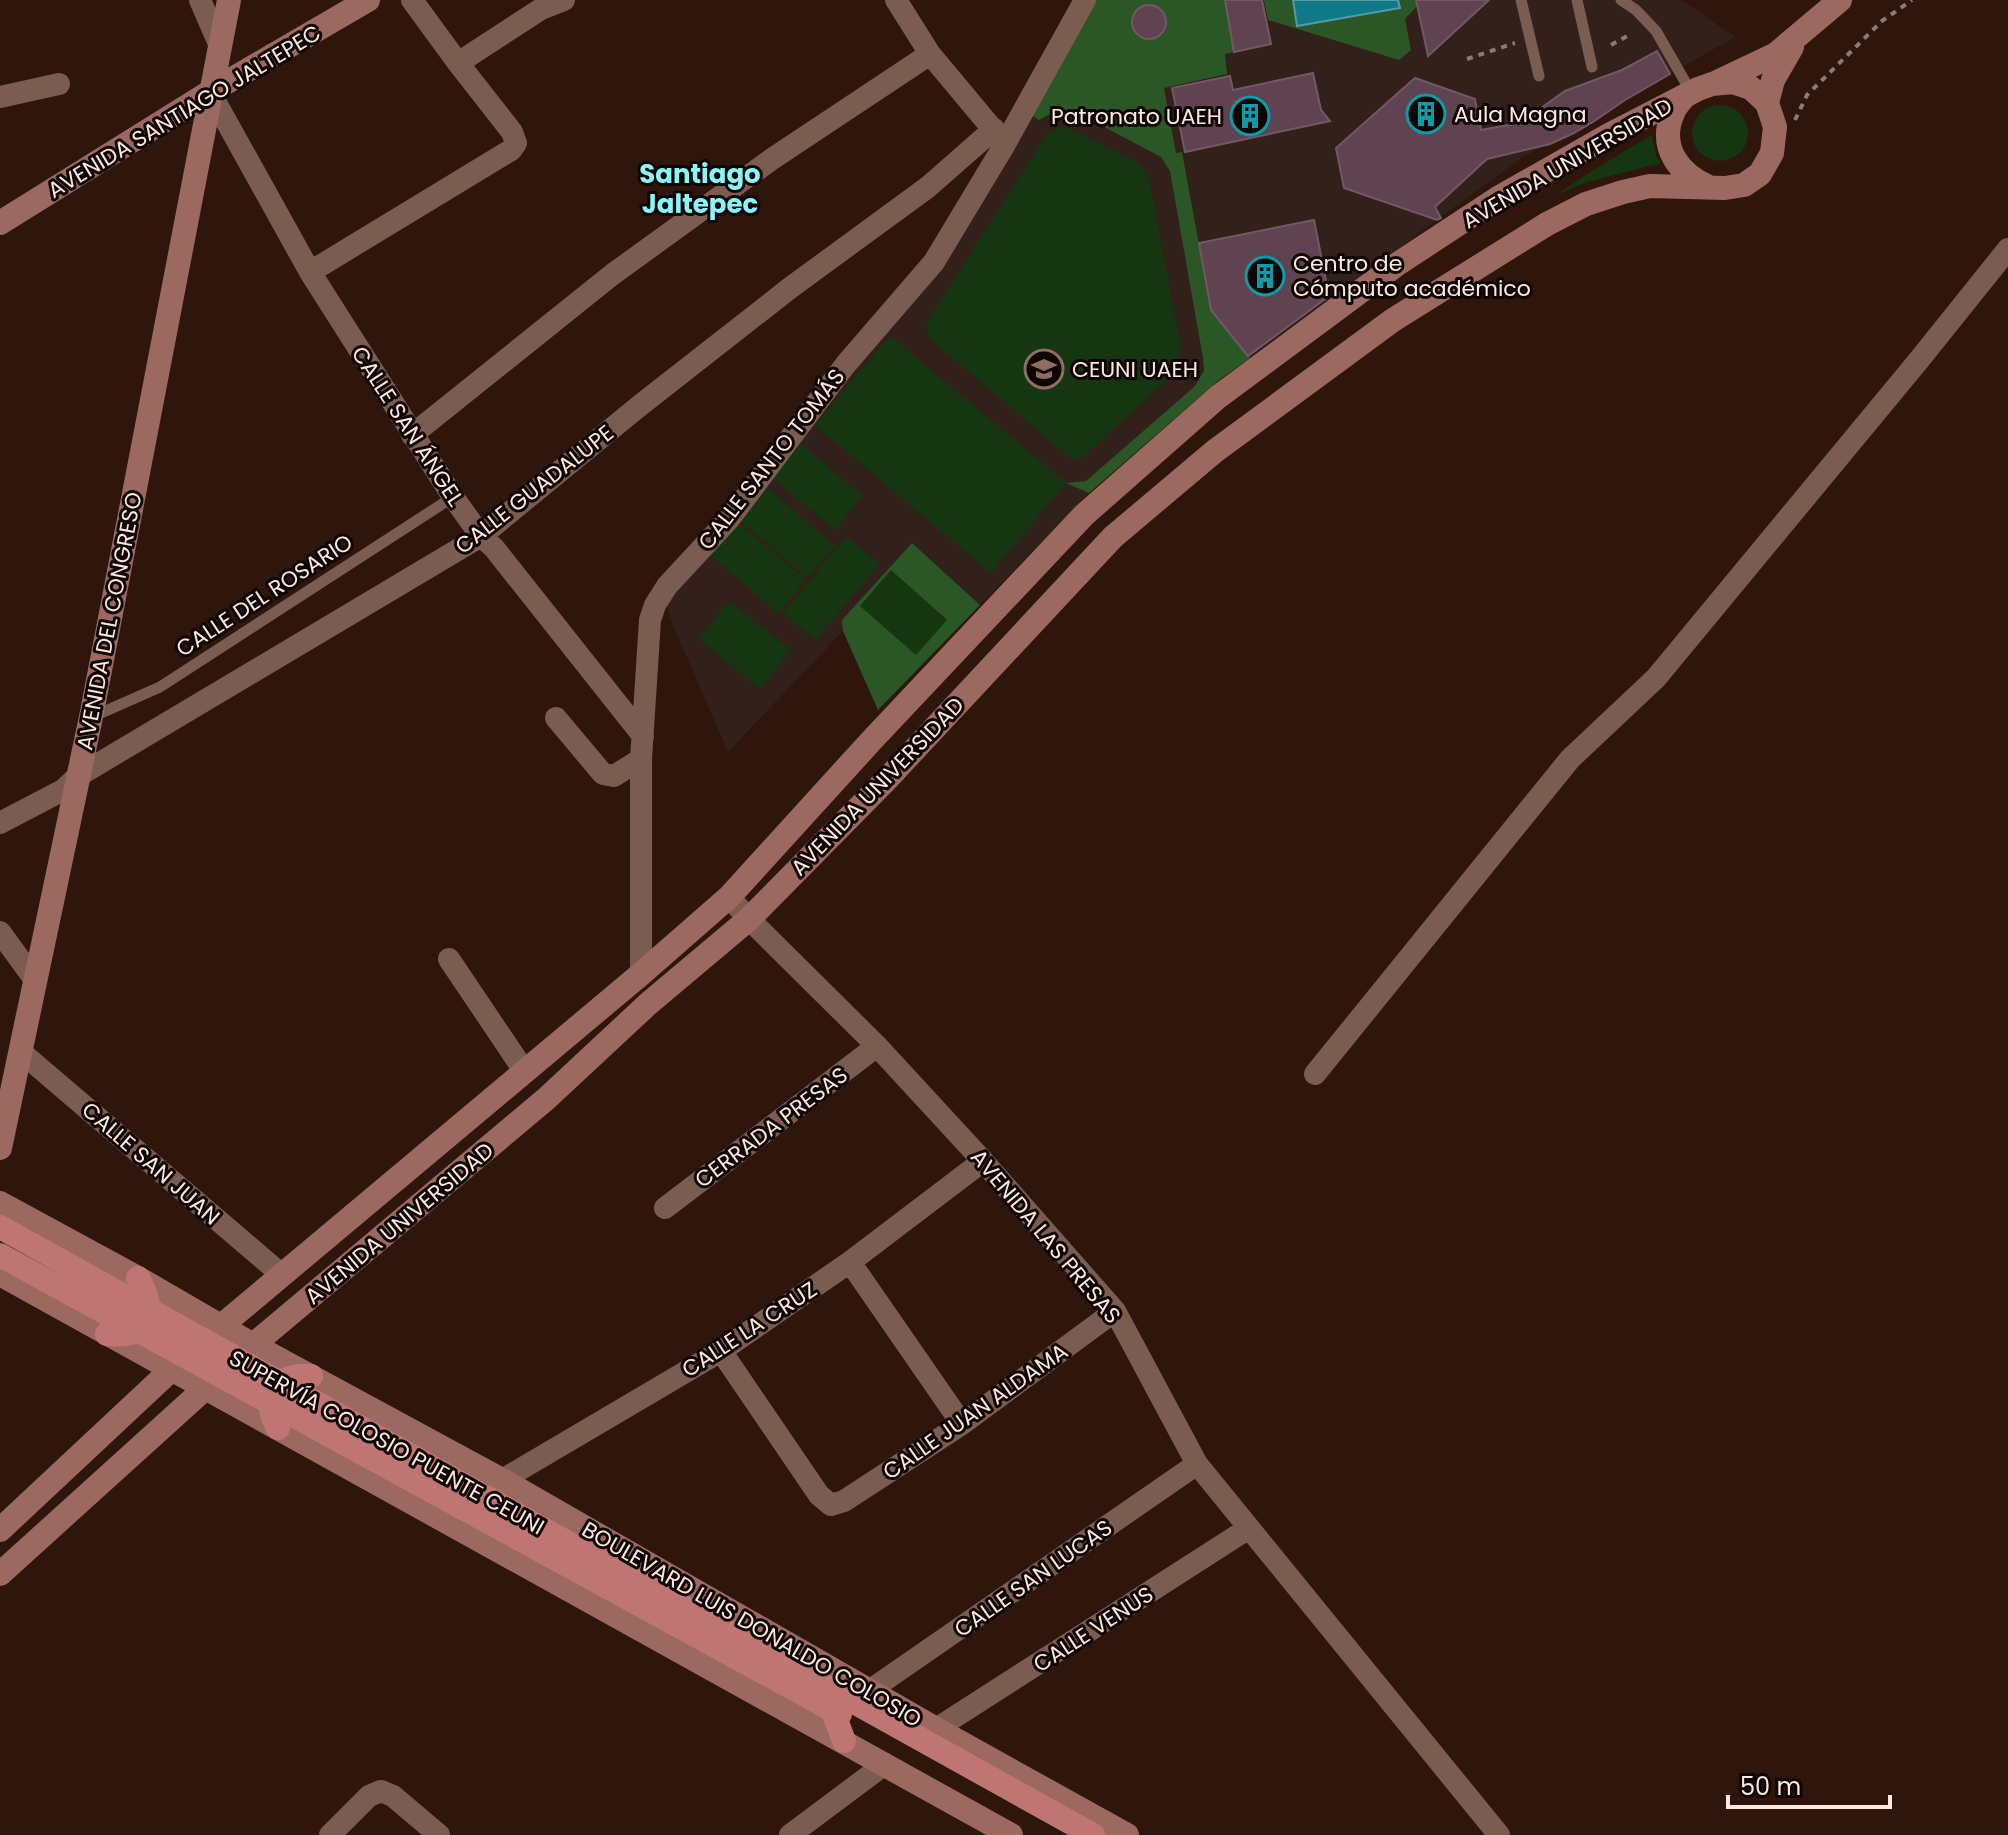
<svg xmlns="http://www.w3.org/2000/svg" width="2008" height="1835" font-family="Poppins,sans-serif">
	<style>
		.education { fill: #32201a }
		.green { fill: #153611 }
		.forest { fill: #2b5626; fill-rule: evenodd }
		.water { fill: #0e7989; stroke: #559ba3; stroke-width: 2 }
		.building { fill: #5f4351; stroke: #745765; stroke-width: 2 }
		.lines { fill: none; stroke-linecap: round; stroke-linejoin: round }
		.path { stroke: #8f7970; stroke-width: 4; stroke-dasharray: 6 6; stroke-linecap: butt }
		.lane { stroke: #7a5c50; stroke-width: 11 }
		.street { stroke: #7a5c50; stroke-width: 22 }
		.secondary { stroke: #9c6961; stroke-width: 24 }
		.primary { stroke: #bf7672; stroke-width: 24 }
		.labels { text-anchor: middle; stroke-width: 6; stroke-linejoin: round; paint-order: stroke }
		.street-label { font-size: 22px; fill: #fbe9e1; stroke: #0f0503 }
		.poi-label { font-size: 22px; fill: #fbe9e1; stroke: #0f0503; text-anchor: start }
		.quarter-label { font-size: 26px; font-weight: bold; fill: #89f5f8; stroke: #0f0503 }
	</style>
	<rect width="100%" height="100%" fill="#2f160c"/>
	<path class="education" d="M 1095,0 L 1682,0 L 1735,37 L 1520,159 L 1219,380 L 1089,493 L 878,710 L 843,631 L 728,752 L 671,621 L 666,599 L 935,269 Z"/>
	<path class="green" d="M1692 133a28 28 0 1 1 56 0a28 28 0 1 1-56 0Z
		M 1060,127 L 1071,129 L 1140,164 L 1149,178 L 1181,348 L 1179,360 L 1165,381 L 1083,457 L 1075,460 L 1069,457 L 929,338 L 926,323 L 1047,134 Z
		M 1652,135 L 1656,156 L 1661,163 L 1587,182 L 1556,195 L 1598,167 Z
		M 890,336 L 1066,483 L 991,573 L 815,425 Z
		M 798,442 L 863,496 L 835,530 L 770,476 Z
		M 765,486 L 835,546 L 807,578 L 738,519 Z
		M 736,521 L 806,580 L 778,613 L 709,554 Z
		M 846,537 L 880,564 L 815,640 L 783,613 Z
		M 891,570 L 947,620 L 916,656 L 859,605 Z
		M 729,601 L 791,650 L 760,689 L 699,639 Z"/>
	<path class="forest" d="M 1095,0 L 1225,0 L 1234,52 L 1225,54 L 1227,74 L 1164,88 L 1176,153 L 1182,152 L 1211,310 L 1250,358 L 1219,380 L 1089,493 L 1066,483 L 1086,481 L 1194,387 L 1204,371 L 1203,358 L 1170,171 L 1161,157 L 1074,111 L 1056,111 L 1039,120 L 1030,114 Z
		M 1264,0 L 1293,0 L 1298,26 L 1399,8 L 1398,0 L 1416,0 L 1418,5 L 1405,19 L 1411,50 L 1399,60 L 1268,20 Z
		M 912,543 L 980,605 L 878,710 L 843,631 L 842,620 ZM 891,570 L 947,620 L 916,655 L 860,606 Z"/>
	<path class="water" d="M 1293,0 L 1398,0 L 1400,8 L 1297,26 Z"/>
	<path class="building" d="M 1225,0 L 1262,0 L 1271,44 L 1234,52 Z
		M 1416,0 L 1489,0 L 1428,56 Z
		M1132 22a17 17 0 1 1 34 0a17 17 0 1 1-34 0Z
		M 1657,51 L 1670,74 L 1625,100 L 1593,122 L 1572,134 L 1550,144 L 1487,159 L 1435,207 L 1441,218 L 1437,220 L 1344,188 L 1336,148 L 1415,78 L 1475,99 L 1481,130 L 1520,123 L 1565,91 L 1622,70 Z
		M 1313,73 L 1321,110 L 1330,121 L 1185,152 L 1172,88 L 1230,76 L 1233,90 Z
		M 1314,220 L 1329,296 L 1248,356 L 1211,310 L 1199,243 Z"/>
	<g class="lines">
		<path class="path" d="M 1611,45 L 1631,34
			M 1467,59 L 1515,43
			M 1795,120 L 1807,95 L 1882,21 L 1912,0"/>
		<path class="lane" d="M 1521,0 L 1539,76
			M 1577,0 L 1592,67
			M 1621,0 L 1636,10 L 1656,31 L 1691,92
			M 92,717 L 160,687 L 453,497"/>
		<path class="street" d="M 200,0 L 220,46
			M 896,0 L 930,54 L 1001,139
			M 458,63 L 541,9 L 564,0
			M 210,92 L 310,272 L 453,497 L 481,536 L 494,548 L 643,736
			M 0,97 L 59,84
			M 310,272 L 511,150 L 516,143 L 512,132 L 458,63 L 412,0
			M 412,435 L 613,274 L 772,159 L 930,54
			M 556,718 L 603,774 L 614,776 L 641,759
			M 0,823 L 63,790 L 78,776 L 481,536 L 638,407 L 790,288 L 928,187 L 994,129
			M 729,897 L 749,919 L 877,1046 L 983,1161 L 1115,1311 L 1197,1464 L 1499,1835
			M 0,932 L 35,980
			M 449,959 L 525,1072
			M 641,974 L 641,759 L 650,620 L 655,605 L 667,586 L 730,518 L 846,364 L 934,262 L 1005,144 L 1085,0
			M 21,1052 L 282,1275
			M 1315,1074 L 1570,759 L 1656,678 L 1919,360 L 2008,249
			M 665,1208 L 877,1046
			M 850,1262 L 962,1424
			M 721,1351 L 819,1495 L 831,1505 L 844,1501 L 962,1424 L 1115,1311
			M 502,1480 L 721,1351 L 850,1262 L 983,1161
			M 869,1691 L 1197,1464
			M 936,1729 L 1249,1528
			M 330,1835 L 369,1796 L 381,1791 L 393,1796 L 439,1835
			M 790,1835 L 885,1764"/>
		<path class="secondary" d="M 1717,82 L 1776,54 L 1840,0
			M 1684,97 C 1680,102 1675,107 1673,113 C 1658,147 1679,174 1709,187
			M 1767,103 L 1773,80 L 1792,47
			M 0,223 L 210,92 L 368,0
			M 0,1148 L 91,717 L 229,0
			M 0,1203 L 138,1278 L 253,1345 L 502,1480 L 936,1729 L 1127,1835
			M 0,1274 L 1011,1835
			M 0,1530 L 172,1369 L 220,1327 L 641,974 L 729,897 L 871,741 L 1084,515 L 1218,397 L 1396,265 L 1498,198 L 1609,135 L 1698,89 L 1712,84 L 1733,82 L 1751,88 L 1767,103 L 1775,127 L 1772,153 L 1760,174 L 1744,185 L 1725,188 L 1650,186 L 1623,192 L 1586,204 L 1547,224 L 1393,320 L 1215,451 L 1113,537 L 888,778 L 749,919 L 648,1004 L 546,1099 L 253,1345 L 0,1574"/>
		<path class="primary" d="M 0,1227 L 1093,1835
			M 0,1255 L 840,1714
			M 107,1334 C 153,1338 157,1313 138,1278
			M 278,1428 C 260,1396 275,1374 311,1376
			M 832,1709 L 844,1741"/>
	</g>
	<defs>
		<symbol id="building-ring" viewBox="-11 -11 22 22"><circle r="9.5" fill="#0f0503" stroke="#0f9aa8" stroke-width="1.5"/><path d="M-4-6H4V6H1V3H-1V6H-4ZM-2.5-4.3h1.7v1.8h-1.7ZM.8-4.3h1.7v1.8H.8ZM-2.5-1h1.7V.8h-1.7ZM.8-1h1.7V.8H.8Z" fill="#0f9aa8"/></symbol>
		<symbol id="university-ring" viewBox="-11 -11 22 22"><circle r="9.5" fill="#0f0503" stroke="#8d6e63" stroke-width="1.5"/><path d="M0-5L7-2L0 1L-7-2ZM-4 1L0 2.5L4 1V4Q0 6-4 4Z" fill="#8d6e63"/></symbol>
	</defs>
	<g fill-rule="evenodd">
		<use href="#building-ring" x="1404" y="92" width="44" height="44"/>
		<use href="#building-ring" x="1228" y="94" width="44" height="44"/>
		<use href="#building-ring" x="1243" y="254" width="44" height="44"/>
		<use href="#university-ring" x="1022" y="347" width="44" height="44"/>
	</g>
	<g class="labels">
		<g class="street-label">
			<text transform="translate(184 111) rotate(-31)" y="8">AVENIDA SANTIAGO JALTEPEC</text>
			<text transform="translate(1567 163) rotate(-30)" y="8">AVENIDA UNIVERSIDAD</text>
			<text transform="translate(408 426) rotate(57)" y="8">CALLE SAN ÁNGEL</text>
			<text transform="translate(771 459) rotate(-52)" y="8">CALLE SANTO TOMÁS</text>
			<text transform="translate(534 489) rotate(-38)" y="8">CALLE GUADALUPE</text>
			<text transform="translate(264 595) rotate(-33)" y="8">CALLE DEL ROSARIO</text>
			<text transform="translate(109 621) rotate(-79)" y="8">AVENIDA DEL CONGRESO</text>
			<text transform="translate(877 786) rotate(-46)" y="8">AVENIDA UNIVERSIDAD</text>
			<text transform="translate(771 1127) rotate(-37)" y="8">CERRADA PRESAS</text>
			<text transform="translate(151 1163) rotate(41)" y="8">CALLE SAN JUAN</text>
			<text transform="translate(399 1223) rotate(-40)" y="8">AVENIDA UNIVERSIDAD</text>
			<text transform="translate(1046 1236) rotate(50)" y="8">AVENIDA LAS PRESAS</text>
			<text transform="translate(749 1329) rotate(-33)" y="8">CALLE LA CRUZ</text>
			<text transform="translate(975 1411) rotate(-35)" y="8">CALLE JUAN ALDAMA</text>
			<text transform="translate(387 1442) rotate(29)" y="8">SUPERVÍA COLOSIO PUENTE CEUNI</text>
			<text transform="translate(1033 1578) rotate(-35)" y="8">CALLE SAN LUCAS</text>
			<text transform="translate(752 1624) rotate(30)" y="8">BOULEVARD LUIS DONALDO COLOSIO</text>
			<text transform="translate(1093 1629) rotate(-33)" y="8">CALLE VENUS</text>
		</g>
		<g class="poi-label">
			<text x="1454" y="122">Aula Magna</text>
			<text x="1222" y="124" text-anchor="end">Patronato UAEH</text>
			<text x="1293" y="271">Centro de<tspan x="1293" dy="25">Cómputo académico</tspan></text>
			<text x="1072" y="377">CEUNI UAEH</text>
		</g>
		<g class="quarter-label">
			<text x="700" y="183">Santiago<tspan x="700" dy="30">Jaltepec</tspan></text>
		</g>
	</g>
	<path d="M1728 1795v12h162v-12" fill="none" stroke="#fbe9e1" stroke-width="4"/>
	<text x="1740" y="1795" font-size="24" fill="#fbe9e1" stroke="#0f0503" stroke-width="6" paint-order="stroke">50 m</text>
</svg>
